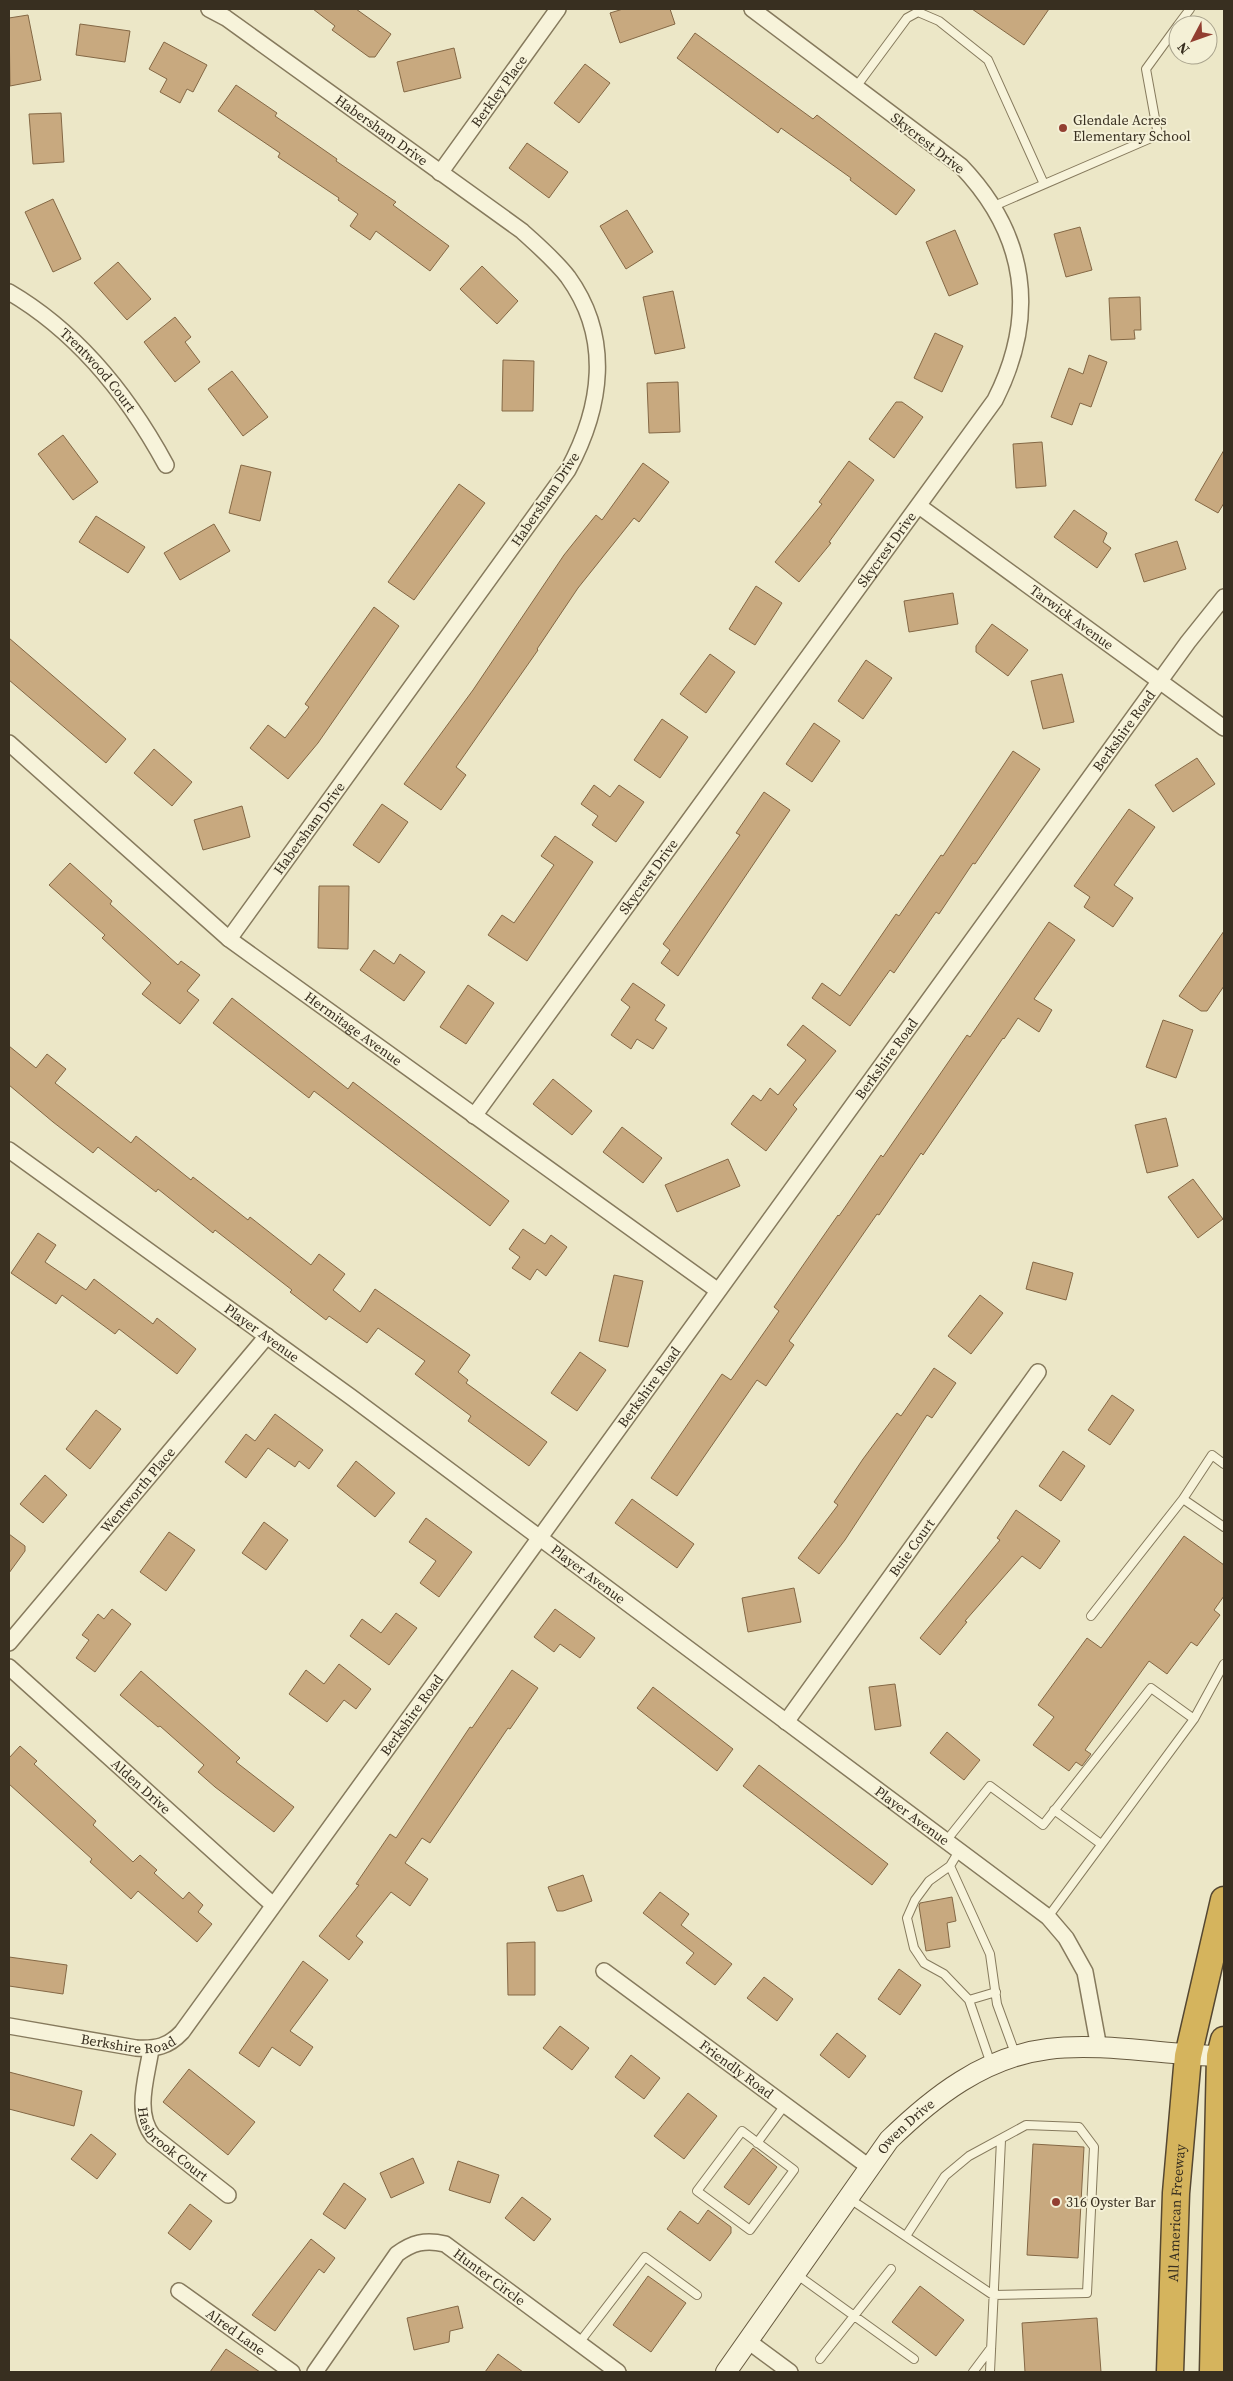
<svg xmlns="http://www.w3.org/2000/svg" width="1233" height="2381" font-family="'Source Serif 4',serif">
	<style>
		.building { fill: #c8a97f; stroke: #846845 }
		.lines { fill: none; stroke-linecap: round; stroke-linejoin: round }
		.lane-casing { stroke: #867a5d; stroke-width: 10 }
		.street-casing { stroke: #867a5d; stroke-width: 18 }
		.secondary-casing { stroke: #685b40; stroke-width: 22 }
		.highway-casing { stroke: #554731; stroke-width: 29 }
		.lane { stroke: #f7f3da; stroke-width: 8 }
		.street { stroke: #f7f3da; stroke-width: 15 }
		.secondary { stroke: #f7f3da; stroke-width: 20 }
		.highway { stroke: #d5b45d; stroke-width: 26 }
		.poi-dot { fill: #923f31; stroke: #f4f0d6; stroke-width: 2 }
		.labels { text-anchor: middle; stroke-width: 4; stroke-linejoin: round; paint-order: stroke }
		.street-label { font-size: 14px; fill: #382f20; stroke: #f4f0d6 }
		.poi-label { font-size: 14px; fill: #382f20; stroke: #f4f0d6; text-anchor: start }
	</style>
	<rect width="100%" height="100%" fill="#ece7c7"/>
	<path class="building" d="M 313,9 L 356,9 L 391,34 L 375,57 L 369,57 L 332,30 L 335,26 Z
		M 623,9 L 670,9 L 675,24 L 620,43 L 610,13 Z
		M 972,9 L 1049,9 L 1024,45 Z
		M 28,15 L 41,80 L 10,86 L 9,18 Z
		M 80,24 L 130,31 L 125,62 L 76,55 Z
		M 695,33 L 813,119 L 817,115 L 915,190 L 896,215 L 850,180 L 851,178 L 781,128 L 778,133 L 677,58 Z
		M 164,42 L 207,65 L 193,92 L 187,89 L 180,103 L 160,92 L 167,79 L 149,69 Z
		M 454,48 L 461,78 L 404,92 L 397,62 Z
		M 585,64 L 610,83 L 579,123 L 554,103 Z
		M 236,85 L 277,113 L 275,116 L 337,159 L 336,161 L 396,202 L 393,205 L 449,246 L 430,271 L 376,231 L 370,240 L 350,226 L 358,214 L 338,200 L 339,198 L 278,157 L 280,153 L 218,111 Z
		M 61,113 L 64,162 L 33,164 L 29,114 Z
		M 527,143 L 568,172 L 549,198 L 509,168 Z
		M 53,199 L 81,259 L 53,272 L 25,212 Z
		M 627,210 L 653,252 L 626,269 L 600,226 Z
		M 1080,227 L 1092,270 L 1066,277 L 1054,234 Z
		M 955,230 L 978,284 L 949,296 L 926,242 Z
		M 118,262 L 151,299 L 127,320 L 94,283 Z
		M 482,266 L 518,301 L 497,324 L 460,289 Z
		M 673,291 L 685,348 L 655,354 L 643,297 Z
		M 1140,297 L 1141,330 L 1134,330 L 1135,339 L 1111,340 L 1109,298 Z
		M 175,317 L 191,337 L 185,342 L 200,362 L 175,382 L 144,342 Z
		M 935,333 L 963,346 L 942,392 L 914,378 Z
		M 1089,355 L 1107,362 L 1091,407 L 1080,403 L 1072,425 L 1051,417 L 1069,368 L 1083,374 Z
		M 503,360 L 534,361 L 533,411 L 502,411 Z
		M 232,371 L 268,417 L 243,436 L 208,389 Z
		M 678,382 L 680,432 L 649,433 L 647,383 Z
		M 896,402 L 902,402 L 923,417 L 894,458 L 869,439 Z
		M 63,435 L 98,482 L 73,500 L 38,454 Z
		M 1042,442 L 1046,486 L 1016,488 L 1013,444 Z
		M 1224,450 L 1224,503 L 1218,513 L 1195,500 Z
		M 849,461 L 874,480 L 829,542 L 831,543 L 799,582 L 775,562 L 822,504 L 819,502 Z
		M 643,463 L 669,482 L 639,522 L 634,518 L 578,588 L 537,649 L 538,650 L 456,767 L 466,775 L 441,810 L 404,784 L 473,690 L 564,555 L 596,515 L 602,520 Z
		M 241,465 L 271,472 L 260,521 L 229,513 Z
		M 459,484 L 485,503 L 414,600 L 388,582 Z
		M 1074,510 L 1107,533 L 1103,542 L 1111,548 L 1097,568 L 1054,537 Z
		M 96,516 L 145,547 L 128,573 L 79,542 Z
		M 214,524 L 230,551 L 180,580 L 164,553 Z
		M 1177,541 L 1186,569 L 1144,582 L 1135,554 Z
		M 756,586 L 782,603 L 755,645 L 729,629 Z
		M 953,593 L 958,624 L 909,632 L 904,601 Z
		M 374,607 L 399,626 L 318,743 L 288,779 L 250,748 L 268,725 L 285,738 L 309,707 L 305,704 Z
		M 992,624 L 1028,650 L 1008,676 L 976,652 L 976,646 Z
		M 9,638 L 126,739 L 106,763 L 9,680 Z
		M 710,654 L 735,672 L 706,713 L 680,694 Z
		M 866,660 L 892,678 L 863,719 L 838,701 Z
		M 1062,674 L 1074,722 L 1043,729 L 1031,681 Z
		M 662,719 L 688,737 L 660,778 L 634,760 Z
		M 814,723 L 840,741 L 812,782 L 786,764 Z
		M 154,749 L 192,782 L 172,806 L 134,773 Z
		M 1013,751 L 1040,769 L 975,864 L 973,863 L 939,914 L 936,912 L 894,973 L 890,970 L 850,1026 L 812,998 L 822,983 L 840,996 L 896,914 L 899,916 L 941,855 L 943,856 Z
		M 1197,758 L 1215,784 L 1173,812 L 1155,785 Z
		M 594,785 L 610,797 L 619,785 L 644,802 L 616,842 L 592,825 L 598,816 L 581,804 Z
		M 764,792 L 790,810 L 678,976 L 661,963 L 670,950 L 663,944 L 740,835 L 736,833 Z
		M 382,804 L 408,822 L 379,863 L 353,845 Z
		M 242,806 L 250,837 L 203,850 L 194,820 Z
		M 1129,809 L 1155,827 L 1114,885 L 1133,898 L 1113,927 L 1084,907 L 1090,897 L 1074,886 Z
		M 555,836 L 593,862 L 527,961 L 488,935 L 502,915 L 514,923 L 528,903 L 554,865 L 541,856 Z
		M 70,863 L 112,901 L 110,904 L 178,965 L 181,961 L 200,975 L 187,991 L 199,1000 L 180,1024 L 142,994 L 151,983 L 102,938 L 105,935 L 49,885 Z
		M 319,886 L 349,886 L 348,949 L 318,948 Z
		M 1049,922 L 1075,940 L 1034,999 L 1052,1010 L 1039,1032 L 1018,1018 L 1004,1039 L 1003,1038 L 923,1155 L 921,1153 L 879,1215 L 877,1214 L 789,1341 L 794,1345 L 766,1386 L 757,1380 L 677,1496 L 651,1478 L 722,1374 L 731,1380 L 779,1311 L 774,1307 L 838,1215 L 839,1216 L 881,1155 L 883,1157 L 967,1035 L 970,1037 Z
		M 1224,931 L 1224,986 L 1207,1011 L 1201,1011 L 1179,996 Z
		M 374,950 L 394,964 L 400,954 L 425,972 L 404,1001 L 360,970 Z
		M 633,983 L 665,1005 L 655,1020 L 667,1028 L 653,1049 L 637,1039 L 631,1049 L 611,1035 L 630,1007 L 621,1000 Z
		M 468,985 L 494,1003 L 466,1044 L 440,1027 Z
		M 232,998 L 348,1089 L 353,1082 L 509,1201 L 490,1226 L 314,1091 L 309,1098 L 213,1023 Z
		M 1163,1020 L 1193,1030 L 1176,1078 L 1146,1067 Z
		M 803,1025 L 836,1051 L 793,1105 L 797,1109 L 766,1151 L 731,1124 L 753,1095 L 761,1101 L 770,1088 L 778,1095 L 806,1060 L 787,1045 Z
		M 9,1046 L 36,1068 L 47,1054 L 66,1069 L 55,1083 L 131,1143 L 136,1136 L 191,1180 L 193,1177 L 248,1220 L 250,1217 L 311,1265 L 319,1254 L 345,1274 L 333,1290 L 360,1312 L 375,1289 L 470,1355 L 458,1372 L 468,1380 L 466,1383 L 547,1442 L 529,1466 L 468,1421 L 471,1416 L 415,1374 L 425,1361 L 378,1328 L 367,1343 L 329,1316 L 326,1320 L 290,1292 L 292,1290 L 215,1230 L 213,1233 L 158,1189 L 156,1192 L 98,1147 L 93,1153 L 53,1122 L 9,1085 Z
		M 553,1079 L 592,1111 L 572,1135 L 533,1104 Z
		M 1166,1118 L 1178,1166 L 1147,1173 L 1135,1125 Z
		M 622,1127 L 662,1158 L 643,1183 L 603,1152 Z
		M 728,1159 L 740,1186 L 677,1212 L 665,1185 Z
		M 1193,1179 L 1223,1219 L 1198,1238 L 1168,1197 Z
		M 523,1229 L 545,1244 L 551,1235 L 567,1247 L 546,1276 L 537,1269 L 530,1280 L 512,1268 L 520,1257 L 509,1249 Z
		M 38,1233 L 56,1245 L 45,1262 L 86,1290 L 94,1279 L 153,1324 L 157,1318 L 196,1349 L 177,1374 L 119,1329 L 115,1334 L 62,1295 L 56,1304 L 11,1273 Z
		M 1033,1262 L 1073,1273 L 1066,1300 L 1026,1289 Z
		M 614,1275 L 643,1281 L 628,1347 L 599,1341 Z
		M 980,1295 L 1003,1313 L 971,1354 L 948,1336 Z
		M 580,1352 L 606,1370 L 577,1411 L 551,1393 Z
		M 934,1368 L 956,1383 L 932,1418 L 927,1415 L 845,1540 L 819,1574 L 798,1558 L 838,1505 L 834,1502 L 863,1459 L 897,1413 L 901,1416 Z
		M 1112,1395 L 1134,1410 L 1110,1445 L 1088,1430 Z
		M 96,1410 L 121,1429 L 90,1469 L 66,1449 Z
		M 275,1414 L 323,1450 L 309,1469 L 299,1461 L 295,1467 L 268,1448 L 246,1478 L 225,1462 L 246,1434 L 255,1441 Z
		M 1063,1451 L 1085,1466 L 1061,1501 L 1039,1486 Z
		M 356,1461 L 395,1493 L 375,1517 L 337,1486 Z
		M 45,1475 L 67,1495 L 43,1523 L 20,1504 Z
		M 632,1499 L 694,1544 L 677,1568 L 615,1523 Z
		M 1016,1510 L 1060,1541 L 1040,1569 L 1022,1556 L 965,1621 L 967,1622 L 940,1655 L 920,1638 L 1000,1540 L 997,1538 Z
		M 426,1518 L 472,1552 L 439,1597 L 420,1583 L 436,1561 L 409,1542 Z
		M 264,1522 L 288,1540 L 266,1570 L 242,1553 Z
		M 169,1532 L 195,1550 L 166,1591 L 140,1572 Z
		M 9,1534 L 25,1546 L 25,1551 L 9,1573 Z
		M 1184,1536 L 1224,1565 L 1224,1596 L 1214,1610 L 1220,1615 L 1197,1646 L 1191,1642 L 1167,1674 L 1149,1661 L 1085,1750 L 1091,1754 L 1082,1766 L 1076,1762 L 1069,1771 L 1033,1745 L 1054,1717 L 1038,1705 L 1087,1638 L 1101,1648 Z
		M 794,1588 L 801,1622 L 748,1632 L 742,1598 Z
		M 112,1609 L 131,1624 L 95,1672 L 76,1658 L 89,1640 L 82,1635 L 98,1614 L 104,1619 Z
		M 555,1609 L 595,1638 L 580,1658 L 560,1644 L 554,1652 L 534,1637 Z
		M 396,1613 L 417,1628 L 389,1665 L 350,1636 L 362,1619 L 381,1633 Z
		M 339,1664 L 371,1689 L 356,1709 L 344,1700 L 327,1722 L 289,1694 L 306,1670 L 324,1684 Z
		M 512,1670 L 538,1688 L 510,1729 L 508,1728 L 430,1843 L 422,1838 L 405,1863 L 428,1879 L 410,1906 L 391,1892 L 356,1936 L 363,1942 L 349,1960 L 319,1936 L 359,1885 L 356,1884 L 390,1834 L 396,1838 L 470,1727 L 472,1728 Z
		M 141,1671 L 240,1758 L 236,1762 L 294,1807 L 274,1832 L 215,1787 L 198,1772 L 204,1765 L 160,1726 L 158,1727 L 120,1695 Z
		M 895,1684 L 901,1726 L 875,1730 L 869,1687 Z
		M 653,1687 L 733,1749 L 717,1771 L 637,1708 Z
		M 947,1732 L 980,1760 L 964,1780 L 930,1753 Z
		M 20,1746 L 37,1761 L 34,1764 L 96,1821 L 93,1825 L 133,1862 L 140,1855 L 157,1870 L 154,1873 L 183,1899 L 189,1892 L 203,1905 L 198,1912 L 212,1924 L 197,1942 L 138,1891 L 131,1899 L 90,1862 L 92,1859 L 9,1784 L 9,1758 Z
		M 759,1765 L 888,1864 L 872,1885 L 743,1786 Z
		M 583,1875 L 592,1901 L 563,1911 L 557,1911 L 548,1887 Z
		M 660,1892 L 689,1914 L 681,1925 L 732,1964 L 715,1985 L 686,1963 L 694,1953 L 643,1913 Z
		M 952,1897 L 956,1921 L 947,1923 L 950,1947 L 926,1951 L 919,1906 L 920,1903 Z
		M 535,1942 L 535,1995 L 508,1995 L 507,1943 Z
		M 9,1957 L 67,1965 L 63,1994 L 9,1986 Z
		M 303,1961 L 328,1980 L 290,2031 L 313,2047 L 300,2066 L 272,2047 L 259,2067 L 239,2053 Z
		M 899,1969 L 921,1985 L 900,2015 L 878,1999 Z
		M 764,1977 L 793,1999 L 777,2021 L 747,1998 Z
		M 560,2026 L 589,2048 L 572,2070 L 543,2048 Z
		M 837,2033 L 866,2056 L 849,2078 L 820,2055 Z
		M 631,2055 L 660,2078 L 644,2099 L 615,2077 Z
		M 189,2069 L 255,2122 L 228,2155 L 163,2102 Z
		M 9,2072 L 82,2091 L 74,2126 L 9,2109 Z
		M 688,2093 L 717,2116 L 684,2159 L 654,2136 Z
		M 91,2134 L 116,2154 L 97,2179 L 71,2159 Z
		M 1033,2144 L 1084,2147 L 1078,2258 L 1027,2255 Z
		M 753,2148 L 777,2167 L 749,2205 L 724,2187 Z
		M 413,2158 L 424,2183 L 391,2198 L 380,2173 Z
		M 458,2161 L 499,2175 L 490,2203 L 449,2190 Z
		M 344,2183 L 366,2199 L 345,2229 L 323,2214 Z
		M 522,2197 L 551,2219 L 534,2241 L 505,2218 Z
		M 190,2204 L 212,2221 L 190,2250 L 168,2233 Z
		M 708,2210 L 731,2227 L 731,2233 L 710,2261 L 667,2229 L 680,2211 L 698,2224 Z
		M 311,2239 L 335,2258 L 324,2273 L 319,2269 L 275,2331 L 252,2315 Z
		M 648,2276 L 686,2303 L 651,2352 L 613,2325 Z
		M 920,2286 L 964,2320 L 936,2356 L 892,2322 Z
		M 458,2306 L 463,2328 L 450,2331 L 449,2342 L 414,2350 L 407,2318 Z
		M 1097,2318 L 1101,2372 L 1025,2372 L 1022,2323 Z
		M 226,2349 L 260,2372 L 210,2372 Z
		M 498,2354 L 523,2372 L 485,2372 Z"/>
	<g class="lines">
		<defs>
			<path id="lane" d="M 1178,25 L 1190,9
				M 856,87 L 907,18 L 918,12 L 939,21 L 988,60 L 1044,184
				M 994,206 L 1158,135 L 1146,69 L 1178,25
				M 1224,1464 L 1212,1455 L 1183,1499 L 1224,1527
				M 1091,1616 L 1183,1499
				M 1054,1810 L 1101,1844
				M 946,1841 L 990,1786 L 1043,1825 L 1151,1688 L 1194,1719
				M 959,1851 L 950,1866 L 990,1954 L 997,2004 L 1016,2056
				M 950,1866 L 929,1881 L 915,1900 L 907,1918 L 914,1948 L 924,1963 L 944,1974 L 969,2000 L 991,2064
				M 1048,1917 L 1194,1719 L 1224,1664
				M 969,2000 L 996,1992
				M 742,2131 L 794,2170 L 750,2230 L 697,2191 Z
				M 757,2143 L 785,2105
				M 850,2199 L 993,2295 L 1087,2293 L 1094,2147 L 1079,2127 L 1026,2125 L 969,2156 L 945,2176 L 906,2236
				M 796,2274 L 914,2359
				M 579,2343 L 645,2257 L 697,2295
				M 820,2359 L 891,2269
				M 973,2372 L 991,2348
				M 990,2372 L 1001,2140"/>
			<g id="street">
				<path id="s1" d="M 209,9 L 226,18 L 522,231 C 537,245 555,260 568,277 C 612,338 602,407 568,470 L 229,939"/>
				<path id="s2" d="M 440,173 L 558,9"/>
				<path id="s3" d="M 9,292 C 79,333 128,395 166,465"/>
				<path id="s4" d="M 919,506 L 1224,728"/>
				<path id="s5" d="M 9,743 L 229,939 L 717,1290"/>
				<path id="s6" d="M 474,1116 L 995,400 C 1038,315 1027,235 961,166 L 752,9"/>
				<path id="s7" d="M 9,1150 L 351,1397 L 1048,1917 L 1066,1938 L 1085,1972 L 1099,2048"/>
				<path id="s8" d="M 9,1643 L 267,1336"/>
				<path id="s9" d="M 9,1667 L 272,1904"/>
				<path id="s10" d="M 786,1722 L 1038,1372"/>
				<path id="s11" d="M 604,1971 L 869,2167"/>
				<path id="s12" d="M 9,2026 L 136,2048 C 156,2049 168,2047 182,2032 L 1188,642 L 1224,597"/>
				<path id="s13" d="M 151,2049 C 147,2077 134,2112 153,2136 L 228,2195"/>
				<path id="s14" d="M 179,2291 L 292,2372"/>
				<path d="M 748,2341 L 790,2372"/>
				<path id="s15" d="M 315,2372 L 397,2254 C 412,2243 425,2239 445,2244 L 618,2372"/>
			</g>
			<g id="secondary">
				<path id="s16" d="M 726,2372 L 889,2140 C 933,2097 984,2057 1048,2049 C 1100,2042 1166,2055 1220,2056"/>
			</g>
			<g id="highway">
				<path id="s17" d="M 1170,2372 L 1176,2193 L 1188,2056 L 1224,1900"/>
				<path d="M 1213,2372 L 1220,2056 L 1224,2040"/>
			</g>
		</defs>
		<use href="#lane" class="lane-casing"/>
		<use href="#street" class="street-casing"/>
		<use href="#secondary" class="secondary-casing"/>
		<use href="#highway" class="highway-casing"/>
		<use href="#lane" class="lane"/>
		<use href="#street" class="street"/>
		<use href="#secondary" class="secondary"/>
		<use href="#highway" class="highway"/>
	</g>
	<g class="poi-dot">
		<circle cx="1063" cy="128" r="5"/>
		<circle cx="1056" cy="2202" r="5"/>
	</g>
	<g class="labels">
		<g class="street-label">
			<text dy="5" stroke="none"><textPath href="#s2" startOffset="101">Berkley Place</textPath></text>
			<text dy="5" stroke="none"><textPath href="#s1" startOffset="211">Habersham Drive</textPath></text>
			<text transform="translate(928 143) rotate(38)" y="5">Skycrest Drive</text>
			<text dy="5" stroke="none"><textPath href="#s3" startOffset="119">Trentwood Court</textPath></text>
			<text transform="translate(545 499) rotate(-56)" y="5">Habersham Drive</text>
			<text dy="5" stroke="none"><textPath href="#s6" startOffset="701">Skycrest Drive</textPath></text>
			<text dy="5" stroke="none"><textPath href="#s4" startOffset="189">Tarwick Avenue</textPath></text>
			<text dy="5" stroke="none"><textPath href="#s12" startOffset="1786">Berkshire Road</textPath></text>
			<text transform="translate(309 828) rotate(-54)" y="5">Habersham Drive</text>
			<text dy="5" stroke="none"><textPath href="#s6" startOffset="296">Skycrest Drive</textPath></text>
			<text dy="5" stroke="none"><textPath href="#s5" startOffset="448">Hermitage Avenue</textPath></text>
			<text dy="5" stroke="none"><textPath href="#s12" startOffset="1381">Berkshire Road</textPath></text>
			<text dy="5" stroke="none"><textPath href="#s7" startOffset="312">Player Avenue</textPath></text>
			<text dy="5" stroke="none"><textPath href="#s12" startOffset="976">Berkshire Road</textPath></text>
			<text dy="5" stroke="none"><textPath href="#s8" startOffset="200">Wentworth Place</textPath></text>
			<text dy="5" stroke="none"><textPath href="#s10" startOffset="215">Buie Court</textPath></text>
			<text dy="5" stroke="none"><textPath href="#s7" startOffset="718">Player Avenue</textPath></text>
			<text dy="5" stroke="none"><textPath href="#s12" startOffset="571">Berkshire Road</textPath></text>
			<text dy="5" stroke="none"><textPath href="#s9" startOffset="178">Alden Drive</textPath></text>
			<text dy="5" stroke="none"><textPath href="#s7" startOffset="1122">Player Avenue</textPath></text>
			<text dy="5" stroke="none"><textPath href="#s12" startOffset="121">Berkshire Road</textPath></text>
			<text dy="5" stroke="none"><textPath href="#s11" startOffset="165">Friendly Road</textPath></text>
			<text dy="5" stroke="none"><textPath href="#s16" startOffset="305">Owen Drive</textPath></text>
			<text dy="5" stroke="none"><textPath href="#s13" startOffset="108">Hasbrook Court</textPath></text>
			<text dy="5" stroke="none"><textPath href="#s17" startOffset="159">All American Freeway</textPath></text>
			<text dy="5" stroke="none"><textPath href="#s15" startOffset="250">Hunter Circle</textPath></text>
			<text dy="5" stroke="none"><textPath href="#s14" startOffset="70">Alred Lane</textPath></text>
		</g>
		<g class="poi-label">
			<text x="1073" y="125">Glendale Acres<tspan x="1073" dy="16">Elementary School</tspan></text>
			<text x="1066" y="2207">316 Oyster Bar</text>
		</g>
	</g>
	<rect width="1233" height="2381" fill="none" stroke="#382f20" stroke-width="20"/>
	<g transform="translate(1193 40) rotate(229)"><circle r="24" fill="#f4f0d6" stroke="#a9a38d"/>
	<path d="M0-4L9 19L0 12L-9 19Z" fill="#923f31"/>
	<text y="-8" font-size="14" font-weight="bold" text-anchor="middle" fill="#382f20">N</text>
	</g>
</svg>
